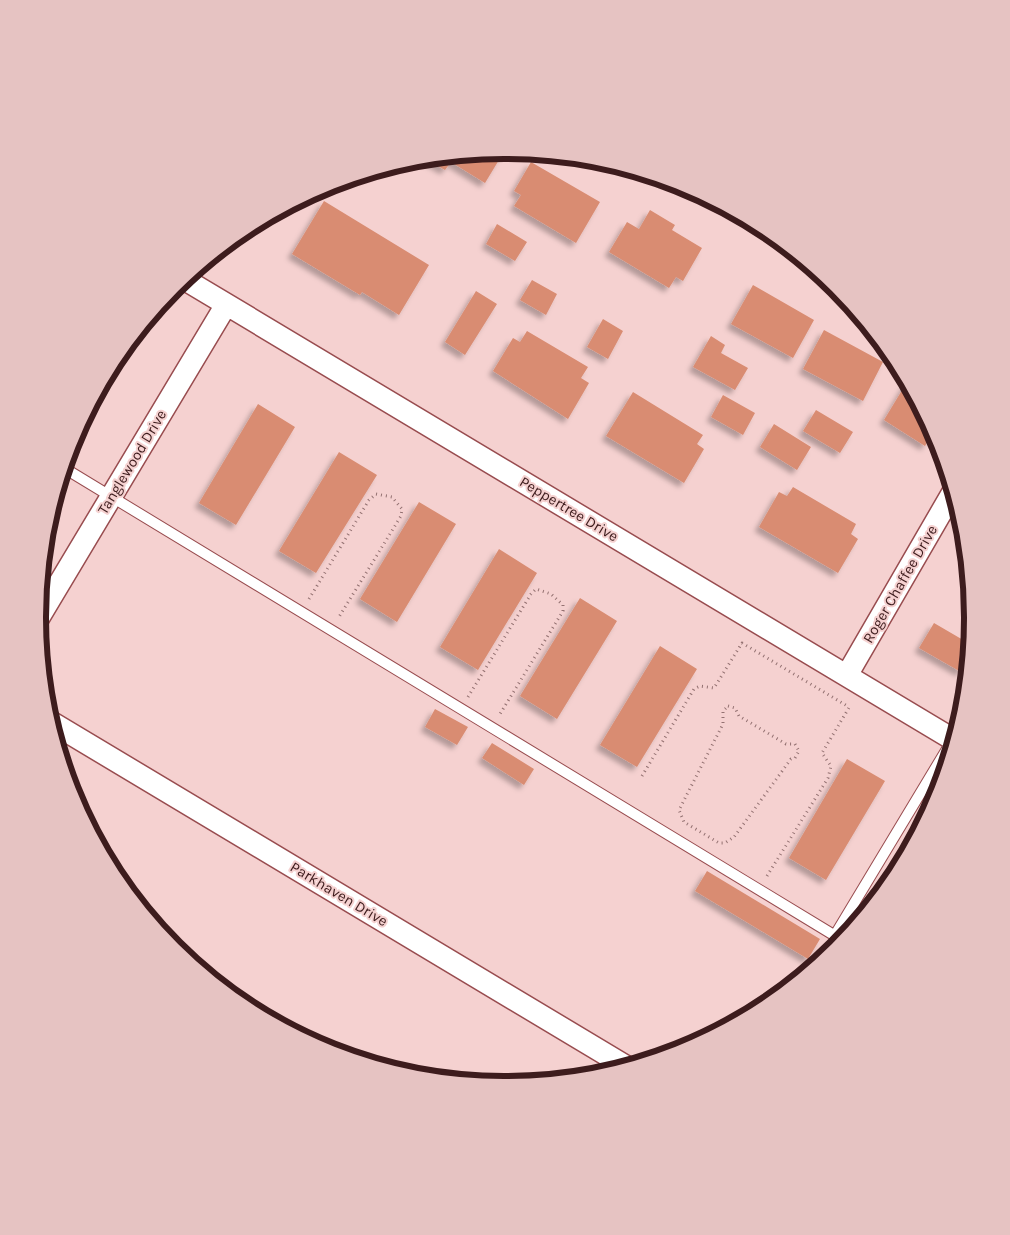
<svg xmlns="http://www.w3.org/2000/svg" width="1010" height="1235" font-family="Karla,sans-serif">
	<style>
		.building { fill: #d98c72; filter: url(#shadow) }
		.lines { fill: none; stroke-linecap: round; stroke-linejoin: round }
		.lane-casing { stroke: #984c4f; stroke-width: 12 }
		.street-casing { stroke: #984c4f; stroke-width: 24 }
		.path { stroke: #937171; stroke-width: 3; stroke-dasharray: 1 4; stroke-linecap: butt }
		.lane { stroke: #fff; stroke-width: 10 }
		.street { stroke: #fff; stroke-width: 21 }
		.labels { text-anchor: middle; stroke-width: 4; stroke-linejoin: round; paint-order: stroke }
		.street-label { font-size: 15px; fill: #3d1c1d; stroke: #f5d1d0 }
		.rim { fill: none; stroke: #3d1c1d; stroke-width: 6 }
	</style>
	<defs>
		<filter id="shadow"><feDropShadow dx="-4.5" dy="4.5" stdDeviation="2.5" flood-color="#0004"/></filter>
	</defs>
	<rect width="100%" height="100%" fill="#f5d1d0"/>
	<path class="building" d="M 505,150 L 485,183 L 451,162 L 445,170 L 424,158 Z
		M 531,162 L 600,202 L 576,243 L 514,206 L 521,195 L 514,191 Z
		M 324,201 L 429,265 L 399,315 L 362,292 L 360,295 L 292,254 Z
		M 650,210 L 675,225 L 672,230 L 702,248 L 683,281 L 676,277 L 669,288 L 609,252 L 627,222 L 639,229 Z
		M 497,224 L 527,242 L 515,261 L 486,244 Z
		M 532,280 L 557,294 L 546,315 L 520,300 Z
		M 753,285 L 814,320 L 793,358 L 731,324 Z
		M 476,291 L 497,304 L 465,355 L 445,342 Z
		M 603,319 L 623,331 L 608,359 L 587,347 Z
		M 824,330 L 883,362 L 863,401 L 803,369 Z
		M 527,331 L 588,367 L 581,378 L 589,383 L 568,419 L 493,371 L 513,338 L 520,342 Z
		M 711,336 L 725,345 L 721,353 L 748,368 L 735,390 L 693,367 Z
		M 907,382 L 933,432 L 925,446 L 884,420 Z
		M 633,392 L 703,435 L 697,444 L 704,449 L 684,483 L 606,436 Z
		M 723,395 L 755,413 L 743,435 L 711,417 Z
		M 258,404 L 295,427 L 236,525 L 199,503 Z
		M 816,410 L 853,432 L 840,453 L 803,431 Z
		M 774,424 L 811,447 L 797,470 L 760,447 Z
		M 339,452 L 377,475 L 316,573 L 279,551 Z
		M 793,487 L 856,524 L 851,534 L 858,539 L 838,573 L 759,527 L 779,492 L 787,496 Z
		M 419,502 L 456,524 L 397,622 L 360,599 Z
		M 499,549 L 537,573 L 478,670 L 440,647 Z
		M 580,598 L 617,621 L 557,719 L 520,696 Z
		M 934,623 L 970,644 L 968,660 L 961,672 L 919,648 Z
		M 660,646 L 697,669 L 637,767 L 600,745 Z
		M 435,709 L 468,727 L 457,745 L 425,727 Z
		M 492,743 L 534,769 L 524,785 L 482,758 Z
		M 847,759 L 885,781 L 826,880 L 789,858 Z
		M 707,871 L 820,939 L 808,959 L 695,891 Z"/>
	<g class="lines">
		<defs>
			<path id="lane" d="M 64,468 L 842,940
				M 835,935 L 953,739"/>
			<path id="street" d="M 184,279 L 954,740
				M 38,619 L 226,305
				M 847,675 L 953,492
				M 51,722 L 627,1067"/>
		</defs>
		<use href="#lane" class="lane-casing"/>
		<use href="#street" class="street-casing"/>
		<path class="path" d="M 309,599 L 369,500 L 376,494 L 392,497 L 402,509 L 401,516 L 339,617
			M 468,697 L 531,594 L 536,589 L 551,594 L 563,605 L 563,611 L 500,714
			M 728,706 L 735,708 L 739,716 L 786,744 L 795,744 L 799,751 L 795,758 L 791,759 L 734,837 L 725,843 L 719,843 L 684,822 L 679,810 L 723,724 L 723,711 Z
			M 642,776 L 694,689 L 700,686 L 714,688 L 742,643 L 849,707
			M 767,876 L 828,778 L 831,766 L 822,753 L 850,706"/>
		<use href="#lane" class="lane"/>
		<use href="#street" class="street"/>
	</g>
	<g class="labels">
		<g class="street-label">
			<text transform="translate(132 462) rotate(-59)" y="5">Tanglewood Drive</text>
			<text transform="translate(569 509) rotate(31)" y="5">Peppertree Drive</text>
			<text transform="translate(900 584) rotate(-60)" y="5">Roger Chaffee Drive</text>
			<text transform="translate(339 894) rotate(31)" y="5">Parkhaven Drive</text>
		</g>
	</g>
	<path d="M0 0H1010V1235H0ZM504 159H506A458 458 0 0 1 964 617V618A458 458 0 0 1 506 1076H504A458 458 0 0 1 46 618V617A458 458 0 0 1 504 159Z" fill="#e6c3c2" fill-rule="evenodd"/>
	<path class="rim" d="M504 159H506A458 458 0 0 1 964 617V618A458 458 0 0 1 506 1076H504A458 458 0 0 1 46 618V617A458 458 0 0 1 504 159Z"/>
</svg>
